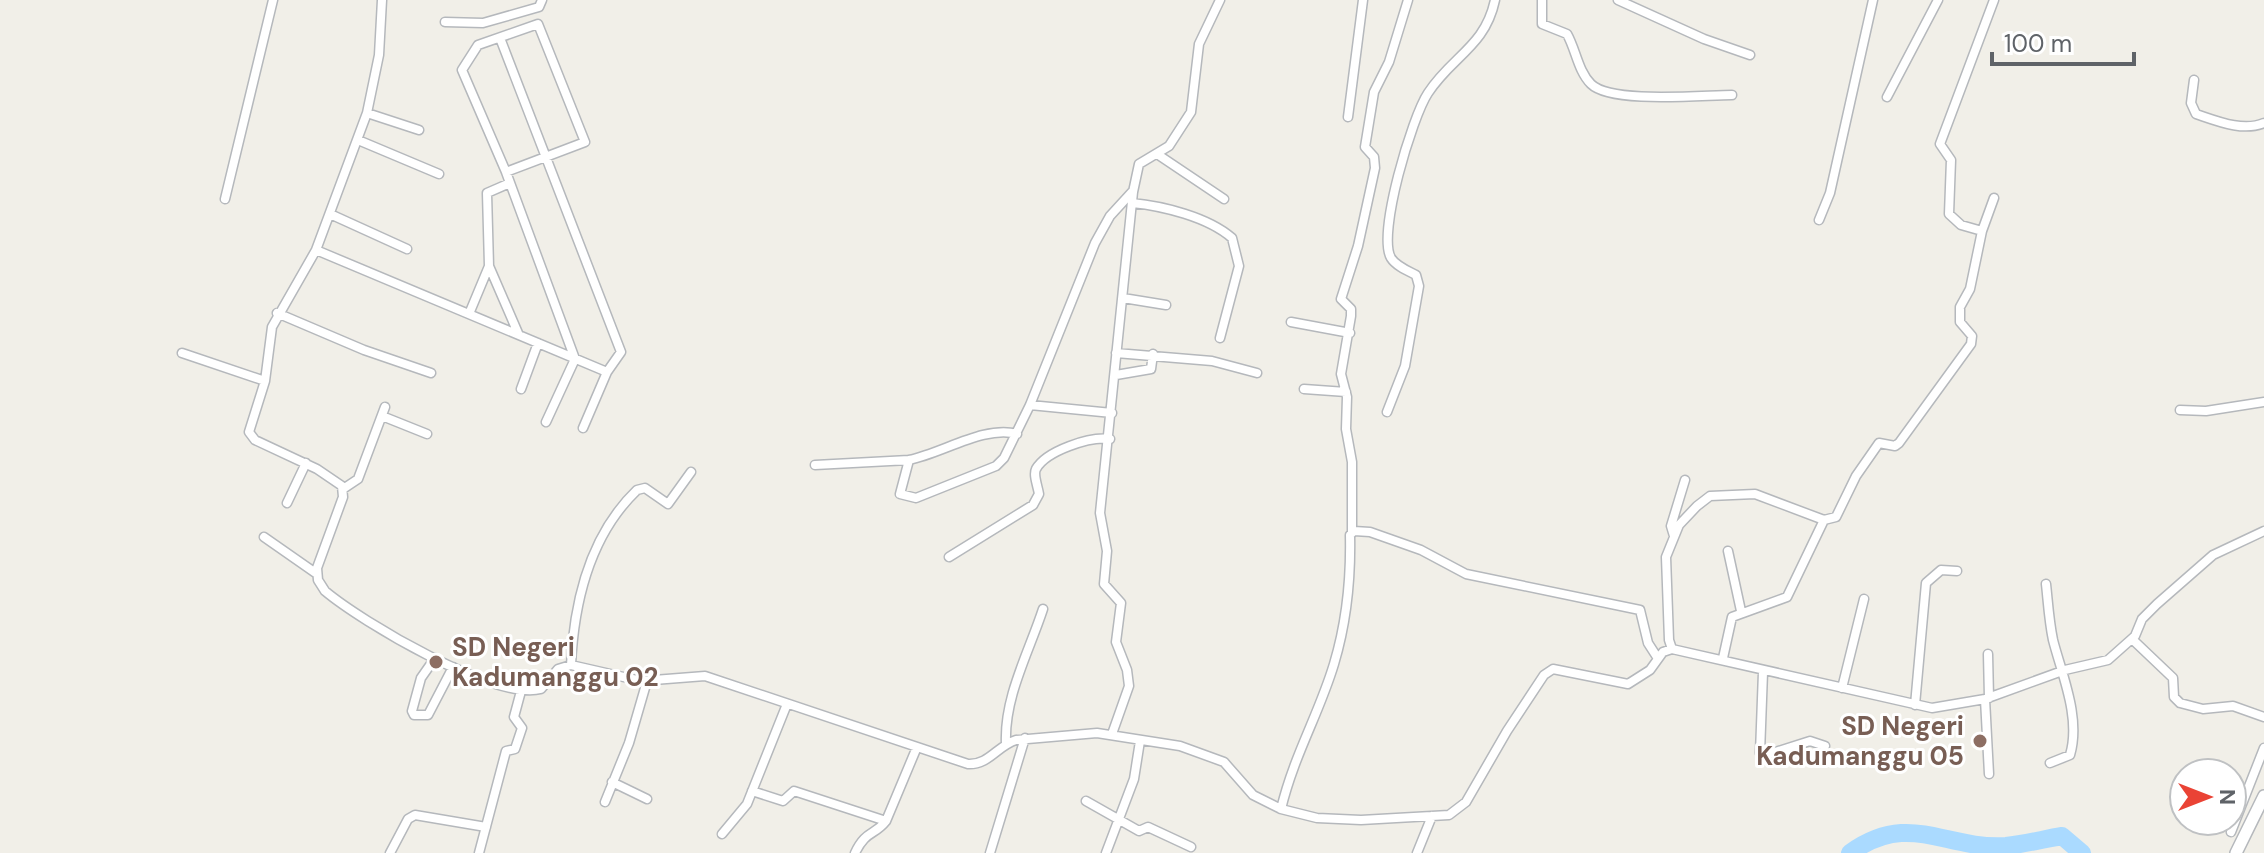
<svg xmlns="http://www.w3.org/2000/svg" width="2264" height="853" font-family="'DM Sans',sans-serif">
	<style>
		.lines { fill: none; stroke-linecap: round; stroke-linejoin: round }
		.river { stroke: #aadaff; stroke-width: 18 }
		.minor-casing { stroke: #b5b8bc; stroke-width: 11 }
		.tertiary-casing { stroke: #b5b8bc; stroke-width: 14 }
		.minor { stroke: #fff; stroke-width: 8 }
		.tertiary { stroke: #fff; stroke-width: 11 }
		.education-dot { fill: #8d6e63; stroke: #fff; stroke-width: 3 }
		.labels { text-anchor: middle; stroke-width: 6; stroke-linejoin: round; paint-order: stroke }
		.education-label { font-size: 26px; font-weight: bold; fill: #785e54; stroke: #fff; text-anchor: start }
	</style>
	<rect width="100%" height="100%" fill="#f1efe8"/>
	<g class="lines">
		<path class="river" d="M 1850,853 C 1910,810 1944,850 2006,846 C 2025,844 2044,839 2062,836 L 2082,853"/>
		<defs>
			<path id="minor" d="M 382,0 L 379,55 L 367,113 L 316,250 L 272,327 L 265,381 L 249,432 L 255,440 L 317,469 L 342,486 L 343,497 L 317,568 L 318,580 L 325,591 C 362,622 495,701 541,689 L 558,669 L 571,665 L 641,681 L 705,676 L 968,764 C 989,765 997,746 1016,740 L 1097,733 L 1180,746 L 1224,762 L 1253,795 L 1281,809 L 1317,818 L 1361,820 L 1449,815 L 1466,802 L 1507,731 L 1544,675 L 1553,669 L 1628,684 L 1650,670 L 1663,652 L 1672,649 L 1932,708 L 1985,699 L 2065,670 L 2108,660 L 2135,636 L 2142,619 L 2157,604 L 2213,555 L 2264,531
				M 1542,0 L 1542,24 L 1567,34 C 1576,50 1578,71 1591,84 C 1611,104 1703,95 1732,95
				M 1618,0 L 1704,39 L 1750,55
				M 445,22 L 483,23 L 539,7 L 542,0
				M 500,38 L 621,352 L 607,372 L 583,428
				M 2194,80 L 2191,103 L 2196,114 C 2217,121 2243,132 2264,123
				M 1887,97 L 1938,0
				M 367,113 L 419,130
				M 1348,117 L 1363,0
				M 358,140 L 439,174
				M 1157,154 L 1224,199
				M 506,172 L 585,142 L 538,24 L 478,45 L 462,70 L 506,172 L 575,359 L 546,422
				M 225,199 L 273,0
				M 1132,203 C 1163,206 1208,217 1232,238 L 1239,266 L 1220,338
				M 330,214 L 407,249
				M 1819,220 L 1830,193 L 1873,0
				M 1982,231 L 1961,225 L 1949,214 L 1951,160 L 1940,144 L 1994,0
				M 316,250 L 607,372
				M 489,266 L 518,333
				M 1123,298 L 1166,305
				M 277,313 L 364,350 L 431,373
				M 469,314 L 489,266 L 487,193 L 510,183
				M 1291,322 L 1350,333
				M 182,353 L 265,381
				M 1116,353 L 1212,361 L 1257,373
				M 1116,375 L 1151,369 L 1153,354
				M 521,389 L 538,343
				M 1304,389 L 1346,392
				M 1030,405 L 1112,413
				M 2180,410 L 2206,411 L 2264,402
				M 1387,412 L 1405,366 L 1419,286 L 1416,275 C 1408,271 1396,266 1391,258 C 1377,234 1412,117 1428,93 C 1452,56 1485,47 1495,0
				M 382,416 L 427,434
				M 909,460 C 943,453 985,425 1017,434
				M 815,465 L 909,460 L 900,494 L 916,498 L 996,466 L 1004,458 L 1030,405 L 1095,243 L 1110,216 L 1132,192
				M 343,489 L 358,479 L 385,407
				M 287,503 L 306,463
				M 1824,520 L 1836,517 L 1856,476 L 1879,443 L 1895,446 L 1899,443 L 1971,344 L 1972,336 L 1960,322 L 1960,307 L 1970,289 L 1982,231 L 1994,198
				M 1352,532 L 1352,462 L 1346,429 L 1347,397 L 1341,374 L 1351,316 L 1351,309 L 1341,299 L 1358,246 L 1375,168 L 1374,157 L 1365,147 L 1374,92 L 1389,62 L 1408,0
				M 1674,536 L 1671,526 L 1685,480
				M 264,537 L 317,574
				M 1728,551 L 1741,611
				M 949,557 L 1033,505 L 1039,494 C 1038,487 1033,475 1036,469 C 1046,451 1090,436 1110,439
				M 2046,584 C 2048,602 2049,621 2053,640 C 2062,675 2081,718 2070,755 L 2050,763
				M 2132,639 L 2173,678 L 2174,697 L 2180,703 L 2203,709 L 2233,706 L 2264,717
				M 1672,649 L 1669,640 L 1666,557 L 1679,525 L 1697,506 L 1710,496 L 1755,494 L 1824,520 L 1787,597 L 1732,617 L 1723,658
				M 1988,654 L 1989,698
				M 435,658 L 421,678 L 412,711 L 414,715 L 428,715 L 453,667
				M 571,665 C 574,602 589,536 637,490 L 645,488 L 668,504 L 691,472
				M 1763,672 L 1760,753 L 1766,755 L 1810,741 L 1825,746
				M 1842,688 L 1864,599
				M 1985,699 L 1989,774
				M 1915,705 L 1926,583 L 1941,570 L 1957,571
				M 1112,734 L 1129,686 L 1127,670 L 1116,642 L 1121,603 L 1104,584 L 1107,551 L 1100,513 L 1133,192 L 1139,164 L 1169,146 L 1191,112 L 1199,44 L 1220,0
				M 1006,743 C 1004,697 1029,652 1043,609
				M 612,782 L 647,799
				M 752,791 L 783,801 L 794,791 L 886,821
				M 1086,801 L 1139,831 L 1148,827 L 1191,847
				M 605,802 L 629,743 L 647,681
				M 1281,809 C 1294,755 1319,714 1334,664 C 1347,621 1351,580 1350,535 L 1354,531 L 1370,532 L 1421,550 L 1466,574 L 1640,610 L 1648,643 L 1657,657
				M 2231,832 L 2264,748
				M 722,834 L 747,804 L 787,704
				M 390,853 L 408,819 L 415,815 L 486,827
				M 479,853 L 506,751 L 515,749 L 522,728 L 514,717 L 521,691
				M 855,853 C 866,830 874,836 886,821 L 917,747
				M 990,853 L 1025,738
				M 1106,853 L 1134,779 L 1140,741
				M 1417,853 L 1432,816"/>
			<path id="tertiary" d="M 2236,853 L 2264,796"/>
		</defs>
		<use href="#minor" class="minor-casing"/>
		<use href="#tertiary" class="tertiary-casing"/>
		<use href="#minor" class="minor"/>
		<use href="#tertiary" class="tertiary"/>
	</g>
	<g class="education-dot">
		<circle cx="436" cy="662" r="8"/>
		<circle cx="1980" cy="741" r="8"/>
	</g>
	<g class="labels">
		<g class="education-label">
			<text x="452" y="656">SD Negeri<tspan x="452" dy="30">Kadumanggu 02</tspan></text>
			<text x="1964" y="735" text-anchor="end">SD Negeri<tspan x="1964" dy="30">Kadumanggu 05</tspan></text>
		</g>
	</g>
	<g transform="translate(2208 797) rotate(90)"><circle r="38" fill="#ffffff" stroke="#bfc1c3" stroke-width="2"/>
	<path d="M0-6L14 30L0 20L-14 30Z" fill="#ea4335"/>
	<text y="-12" font-size="22" font-weight="bold" text-anchor="middle" fill="#5f6368">N</text>
	</g>
	<path d="M1992 52v12h142v-12" fill="none" stroke="#5f6368" stroke-width="4"/>
	<text x="2004" y="52" font-size="24" fill="#5f6368" stroke="#ffffff" stroke-width="6" paint-order="stroke">100 m</text>
</svg>
